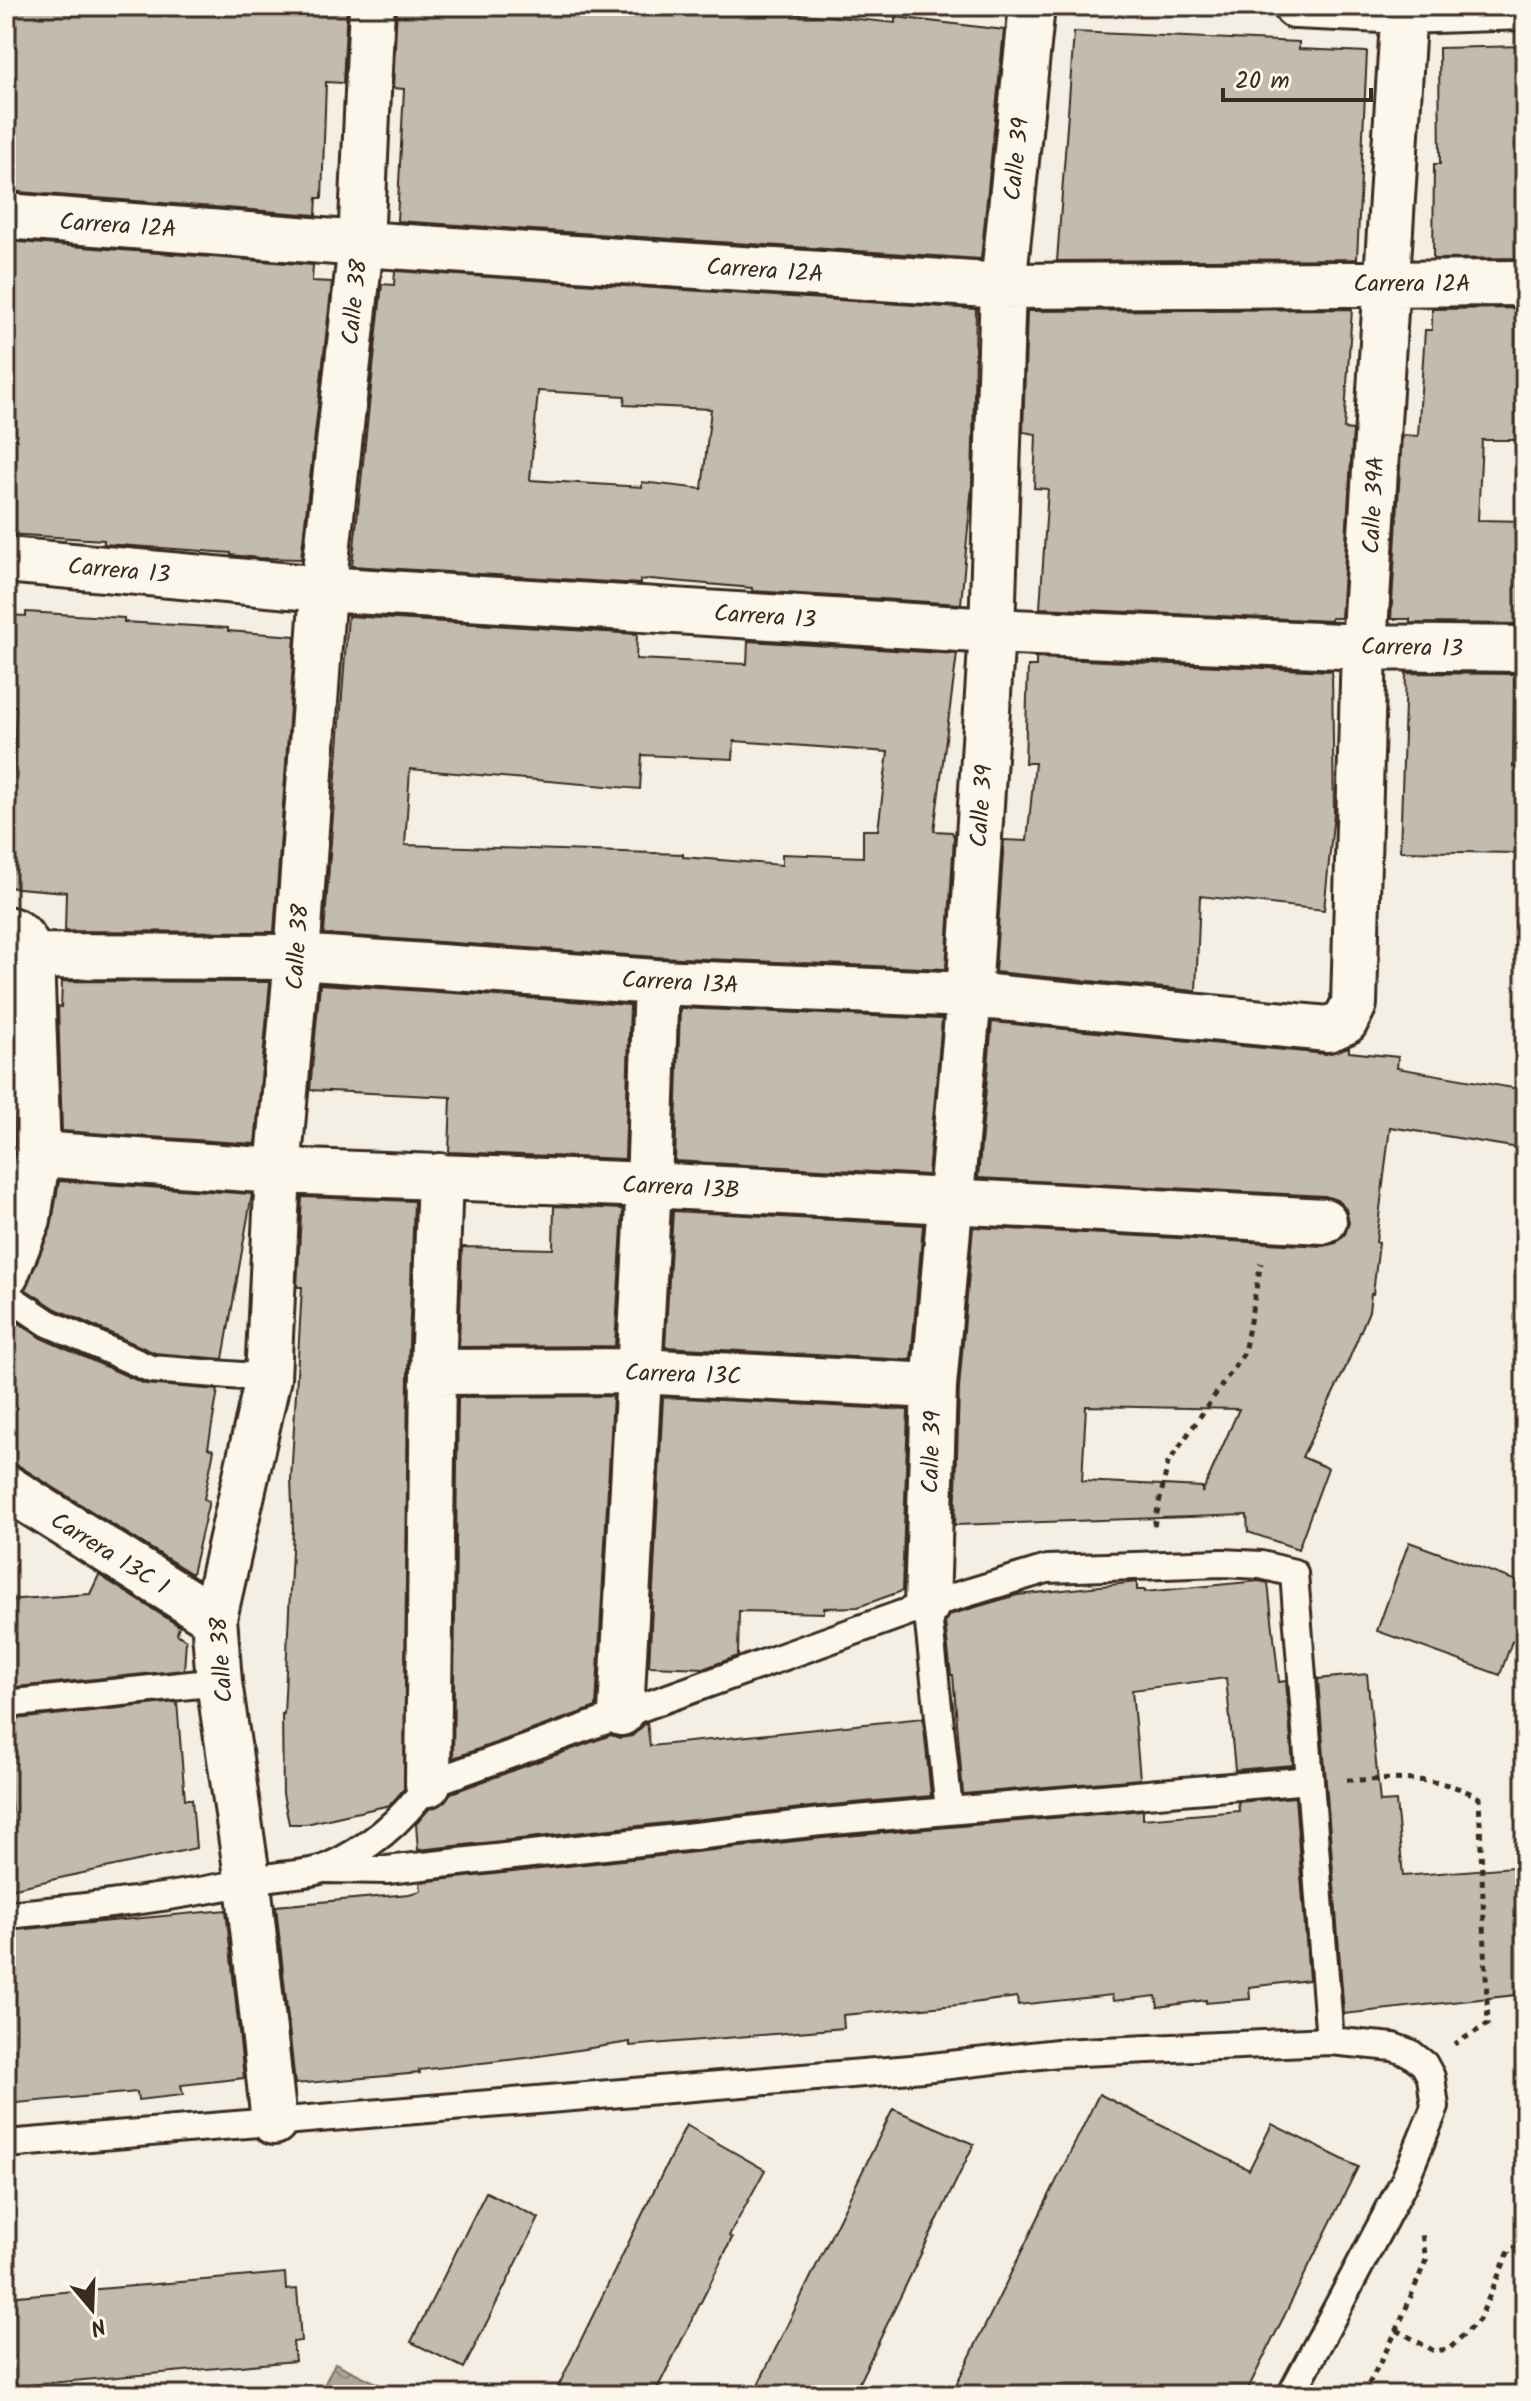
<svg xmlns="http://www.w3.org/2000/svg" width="1531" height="2401" font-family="Kalam,sans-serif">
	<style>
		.water { fill: url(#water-waves); stroke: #817468; stroke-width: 2 }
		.building { fill: #c3bbb0; stroke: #3b2a1e; stroke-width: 2; fill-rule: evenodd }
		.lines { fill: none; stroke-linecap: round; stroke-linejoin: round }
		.lane-casing { stroke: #3b2a1e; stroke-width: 32 }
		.street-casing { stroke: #3b2a1e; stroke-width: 50 }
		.path { stroke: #3b2a1e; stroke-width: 5; stroke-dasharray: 6 6; stroke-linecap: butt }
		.lane { stroke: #fbf7ec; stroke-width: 26 }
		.street { stroke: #fbf7ec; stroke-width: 44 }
		.labels { text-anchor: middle; stroke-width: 6; stroke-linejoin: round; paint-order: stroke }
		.street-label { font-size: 24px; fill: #3b2a1e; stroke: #fbf7ec }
	</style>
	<defs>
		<pattern id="water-waves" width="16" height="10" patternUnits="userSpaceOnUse" patternTransform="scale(2)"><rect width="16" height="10" fill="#afa69a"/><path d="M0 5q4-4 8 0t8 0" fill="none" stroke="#90877d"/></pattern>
	</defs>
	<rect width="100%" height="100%" fill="#f3efe4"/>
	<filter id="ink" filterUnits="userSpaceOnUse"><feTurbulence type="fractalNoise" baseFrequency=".0125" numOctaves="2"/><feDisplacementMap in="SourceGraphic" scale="16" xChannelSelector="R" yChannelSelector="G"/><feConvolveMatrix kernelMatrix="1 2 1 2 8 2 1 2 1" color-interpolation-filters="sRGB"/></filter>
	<g filter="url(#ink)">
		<path class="water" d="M 335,2363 L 401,2395 L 319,2395 Z"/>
		<path class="building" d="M 6,6 L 347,6 L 343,83 L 326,82 L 322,198 L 317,198 L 316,215 L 6,191 Z
			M 397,6 L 638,6 L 771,15 L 771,12 L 828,16 L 895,23 L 895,17 L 1004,30 L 981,259 L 397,221 L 404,89 L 393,88 Z
			M 1074,32 L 1299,42 L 1299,49 L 1367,52 L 1357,259 L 1057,261 Z
			M 1525,46 L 1525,258 L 1433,259 L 1434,164 L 1440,164 L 1439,48 Z
			M 6,241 L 313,265 L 312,281 L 332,282 L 301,559 L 259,558 L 231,555 L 231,553 L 104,544 L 104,540 L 6,534 Z
			M 395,271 L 976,309 L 972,485 L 961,604 L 752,591 L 752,588 L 650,579 L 640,580 L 640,584 L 352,566 L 382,284 L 394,285 ZM 538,391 L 625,396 L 624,405 L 711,409 L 702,489 L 642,482 L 642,487 L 530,480 Z
			M 1525,308 L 1525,440 L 1482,440 L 1478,520 L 1525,521 L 1525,624 L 1410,623 L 1410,619 L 1391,619 L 1402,435 L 1418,436 L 1425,330 L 1432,330 L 1432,309 Z
			M 1352,309 L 1344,429 L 1353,430 L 1341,618 L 1331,618 L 1331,621 L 1040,608 L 1048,489 L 1034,488 L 1036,434 L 1023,432 L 1027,311 Z
			M 26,612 L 124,618 L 124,622 L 228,628 L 228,631 L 295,636 L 274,932 L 65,931 L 66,892 L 6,887 L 6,790 L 13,790 L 16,706 L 6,706 L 6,615 L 26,616 Z
			M 348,616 L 637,634 L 636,659 L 747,664 L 748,641 L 957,654 L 934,831 L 952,832 L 954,837 L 946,969 L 657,957 L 324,934 ZM 734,741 L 888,752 L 878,830 L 863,830 L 863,857 L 782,854 L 782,865 L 683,857 L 683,854 L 405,845 L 410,769 L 640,789 L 642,755 L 733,759 Z
			M 1036,658 L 1332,671 L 1334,813 L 1324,910 L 1200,896 L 1196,991 L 995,972 L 1004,840 L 1027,841 L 1035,763 L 1025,763 L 1028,666 L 1036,666 Z
			M 1406,673 L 1514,674 L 1513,767 L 1519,767 L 1521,808 L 1518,808 L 1516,853 L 1400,851 Z
			M 62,981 L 270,982 L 255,1144 L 62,1131 L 58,1006 L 61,1007 Z
			M 320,984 L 630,1005 L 625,1159 L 449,1152 L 451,1097 L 310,1090 Z
			M 680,1008 L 942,1019 L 928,1175 L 675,1161 Z
			M 992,1022 L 1326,1054 L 1349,1047 L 1349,1052 L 1398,1057 L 1397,1068 L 1525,1090 L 1525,1149 L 1390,1127 L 1376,1242 L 1379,1243 L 1373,1294 L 1371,1294 L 1369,1311 L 1345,1369 L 1302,1457 L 1328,1468 L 1298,1549 L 1248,1532 L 1247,1515 L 955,1525 L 959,1388 L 973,1227 L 1323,1246 L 1336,1243 L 1345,1234 L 1349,1223 L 1346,1209 L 1337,1200 L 1325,1196 L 978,1178 ZM 1086,1406 L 1239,1409 L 1202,1493 L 1202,1487 L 1082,1481 Z
			M 6,1121 L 12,1124 L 13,1153 L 6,1198 Z
			M 59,1181 L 252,1194 L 223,1359 L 155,1353 L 56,1309 L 25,1289 L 51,1228 Z
			M 302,1197 L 414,1201 L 408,1372 L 404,1789 L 390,1805 L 306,1824 L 289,1824 L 283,1794 L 282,1714 L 284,1714 L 293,1529 L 291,1480 L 302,1287 L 297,1287 Z
			M 554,1206 L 623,1209 L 615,1346 L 459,1347 L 462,1247 L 553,1249 Z
			M 673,1211 L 923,1225 L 911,1360 L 665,1347 Z
			M 6,1314 L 41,1338 L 145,1384 L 218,1390 L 208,1448 L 214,1450 L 204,1499 L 209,1501 L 192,1574 L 19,1466 L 6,1462 Z
			M 613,1396 L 596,1707 L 453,1758 L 458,1397 Z
			M 663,1397 L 908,1410 L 902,1591 L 858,1607 L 824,1608 L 824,1613 L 739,1611 L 738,1656 L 705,1668 L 649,1666 Z
			M 1409,1542 L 1525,1584 L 1525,1646 L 1512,1641 L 1500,1675 L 1377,1631 Z
			M 99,1575 L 179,1626 L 177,1634 L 186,1640 L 184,1670 L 6,1688 L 6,1600 L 90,1594 Z
			M 1259,1581 L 1268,1583 L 1279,1682 L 1286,1681 L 1293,1765 L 1235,1770 L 1226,1678 L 1132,1690 L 1140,1779 L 963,1794 L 953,1675 L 951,1675 L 945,1622 L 949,1615 L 1017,1595 L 1137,1582 L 1137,1590 L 1145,1590 L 1145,1592 Z
			M 1367,1674 L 1380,1802 L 1396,1801 L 1403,1876 L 1525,1866 L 1525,1994 L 1344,2014 L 1318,1679 Z
			M 177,1702 L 185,1799 L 192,1799 L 196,1848 L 6,1890 L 6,1819 L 12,1818 L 6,1720 Z
			M 923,1718 L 931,1796 L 820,1806 L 418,1850 L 416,1824 L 429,1809 L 441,1805 L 451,1793 L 611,1735 L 620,1738 L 632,1736 L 647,1722 L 650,1746 Z
			M 1295,1797 L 1309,1980 L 1249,1987 L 1250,1999 L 1206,2003 L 1206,2000 L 1158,2007 L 1156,1996 L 1113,2001 L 1112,1995 L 1018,2005 L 1017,1997 L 958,2005 L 843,2015 L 844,2028 L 630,2046 L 630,2042 L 526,2058 L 419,2070 L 420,2073 L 295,2084 L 276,1906 L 409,1894 L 421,1891 L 420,1882 L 823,1838 L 1143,1810 L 1143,1819 L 1239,1811 L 1238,1802 Z
			M 226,1910 L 244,2078 L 181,2085 L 183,2095 L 138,2100 L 137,2092 L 6,2104 L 6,1931 Z
			M 1099,2094 L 1249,2170 L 1272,2124 L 1358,2167 L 1245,2395 L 951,2395 Z
			M 893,2109 L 974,2144 L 853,2395 L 753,2395 Z
			M 686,2125 L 765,2170 L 729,2236 L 732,2238 L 708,2288 L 654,2395 L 554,2395 Z
			M 486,2192 L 539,2218 L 464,2368 L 411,2342 Z
			M 285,2273 L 286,2290 L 297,2289 L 301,2341 L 293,2342 L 295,2361 L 6,2387 L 6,2297 Z"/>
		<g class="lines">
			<defs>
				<path id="lane" d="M 6,1295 L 48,1323 L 151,1369 L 268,1378
					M 927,1605 L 949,1810
					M 6,1704 L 219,1682
					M 326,1869 L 387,1870 L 821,1822 L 1310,1780
					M 6,1915 C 93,1907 181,1897 266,1878 C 285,1874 308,1875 326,1868 C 369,1849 402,1821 428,1784 L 927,1605 L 1047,1569 L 1222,1563 L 1261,1565 L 1294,1573 L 1330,2041
					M 6,2144 L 923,2068 L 1058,2053 L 1330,2041 L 1393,2047 L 1410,2053 L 1424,2064 L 1431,2077 L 1435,2107 L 1405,2180 L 1291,2395"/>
				<path id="street" d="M 1296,6 L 1404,11 L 1525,7
					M 6,216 L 361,244 L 1003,286 L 1525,283
					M 6,560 L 323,589 L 992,631 L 1364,647 L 1525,649
					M 6,929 C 21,931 27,943 31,956 L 38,1154 L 28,1219 L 6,1274
					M 31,956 L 297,957 L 656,982 L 969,995 L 1328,1029 L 1345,1022 L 1354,1004 L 1364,647 L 1404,6
					M 38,1154 L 278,1171 L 649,1185 L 1324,1221
					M 433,1372 L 637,1371 L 934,1386
					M 6,1487 L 214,1618
					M 927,1605 L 934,1386 L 969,995 L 992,631 L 1003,286 L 1032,6
					M 621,1713 L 649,1185 L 656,982
					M 428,1784 L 433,1372 L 440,1176
					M 274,2122 L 248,1883 L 219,1682 L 214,1618 L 268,1378 L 278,1171 L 297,957 L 323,589 L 361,244 L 372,6"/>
			</defs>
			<use href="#lane" class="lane-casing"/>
			<use href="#street" class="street-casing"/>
			<path class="path" d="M 1154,1526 L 1168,1463 L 1244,1353 L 1261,1263
				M 1347,1780 C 1392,1780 1440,1774 1479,1798 L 1488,2024 L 1455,2044
				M 1397,2330 L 1434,2351 L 1449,2349 L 1479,2320 L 1510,2249 L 1525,2245
				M 1363,2395 L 1397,2330 L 1426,2260 L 1422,2234"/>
			<use href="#lane" class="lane"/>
			<use href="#street" class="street"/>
		</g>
	</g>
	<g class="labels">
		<g class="street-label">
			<text transform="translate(1016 159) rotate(-84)" y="8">Calle 39</text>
			<text transform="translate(118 225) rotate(4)" y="8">Carrera 12A</text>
			<text transform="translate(765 270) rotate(4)" y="8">Carrera 12A</text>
			<text x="1412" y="291">Carrera 12A</text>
			<text transform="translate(354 302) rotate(-84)" y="8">Calle 38</text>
			<text transform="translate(1373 505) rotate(-87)" y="8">Calle 39A</text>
			<text transform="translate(119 570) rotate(5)" y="8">Carrera 13</text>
			<text transform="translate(765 616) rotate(4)" y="8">Carrera 13</text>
			<text transform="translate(1412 647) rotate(1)" y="8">Carrera 13</text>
			<text transform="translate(981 806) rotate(-86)" y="8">Calle 39</text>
			<text transform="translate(297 947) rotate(-86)" y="8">Calle 38</text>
			<text transform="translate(680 982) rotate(3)" y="8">Carrera 13A</text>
			<text transform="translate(681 1187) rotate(3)" y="8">Carrera 13B</text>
			<text transform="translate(683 1374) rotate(2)" y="8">Carrera 13C</text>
			<text transform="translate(931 1452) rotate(-88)" y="8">Calle 39</text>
			<text transform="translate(110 1553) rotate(32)" y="8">Carrera 13C 1</text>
			<text transform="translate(221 1660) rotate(-94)" y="8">Calle 38</text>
		</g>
	</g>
	<rect width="1531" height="2401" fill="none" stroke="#fbf7ec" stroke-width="32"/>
	<rect x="16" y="16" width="1499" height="2369" fill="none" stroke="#3b2a1e" stroke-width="3" filter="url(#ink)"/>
	<g transform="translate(92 2309) rotate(161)" stroke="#fbf7ec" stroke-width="6" paint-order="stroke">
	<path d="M0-6L14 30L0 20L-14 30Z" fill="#3b2a1e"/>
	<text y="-12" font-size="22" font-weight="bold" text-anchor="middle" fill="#3b2a1e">N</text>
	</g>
	<path d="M1223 88v12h148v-12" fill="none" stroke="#3b2a1e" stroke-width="4"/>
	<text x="1235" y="88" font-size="24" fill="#3b2a1e" stroke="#fbf7ec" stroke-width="6" paint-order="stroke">20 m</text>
</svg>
